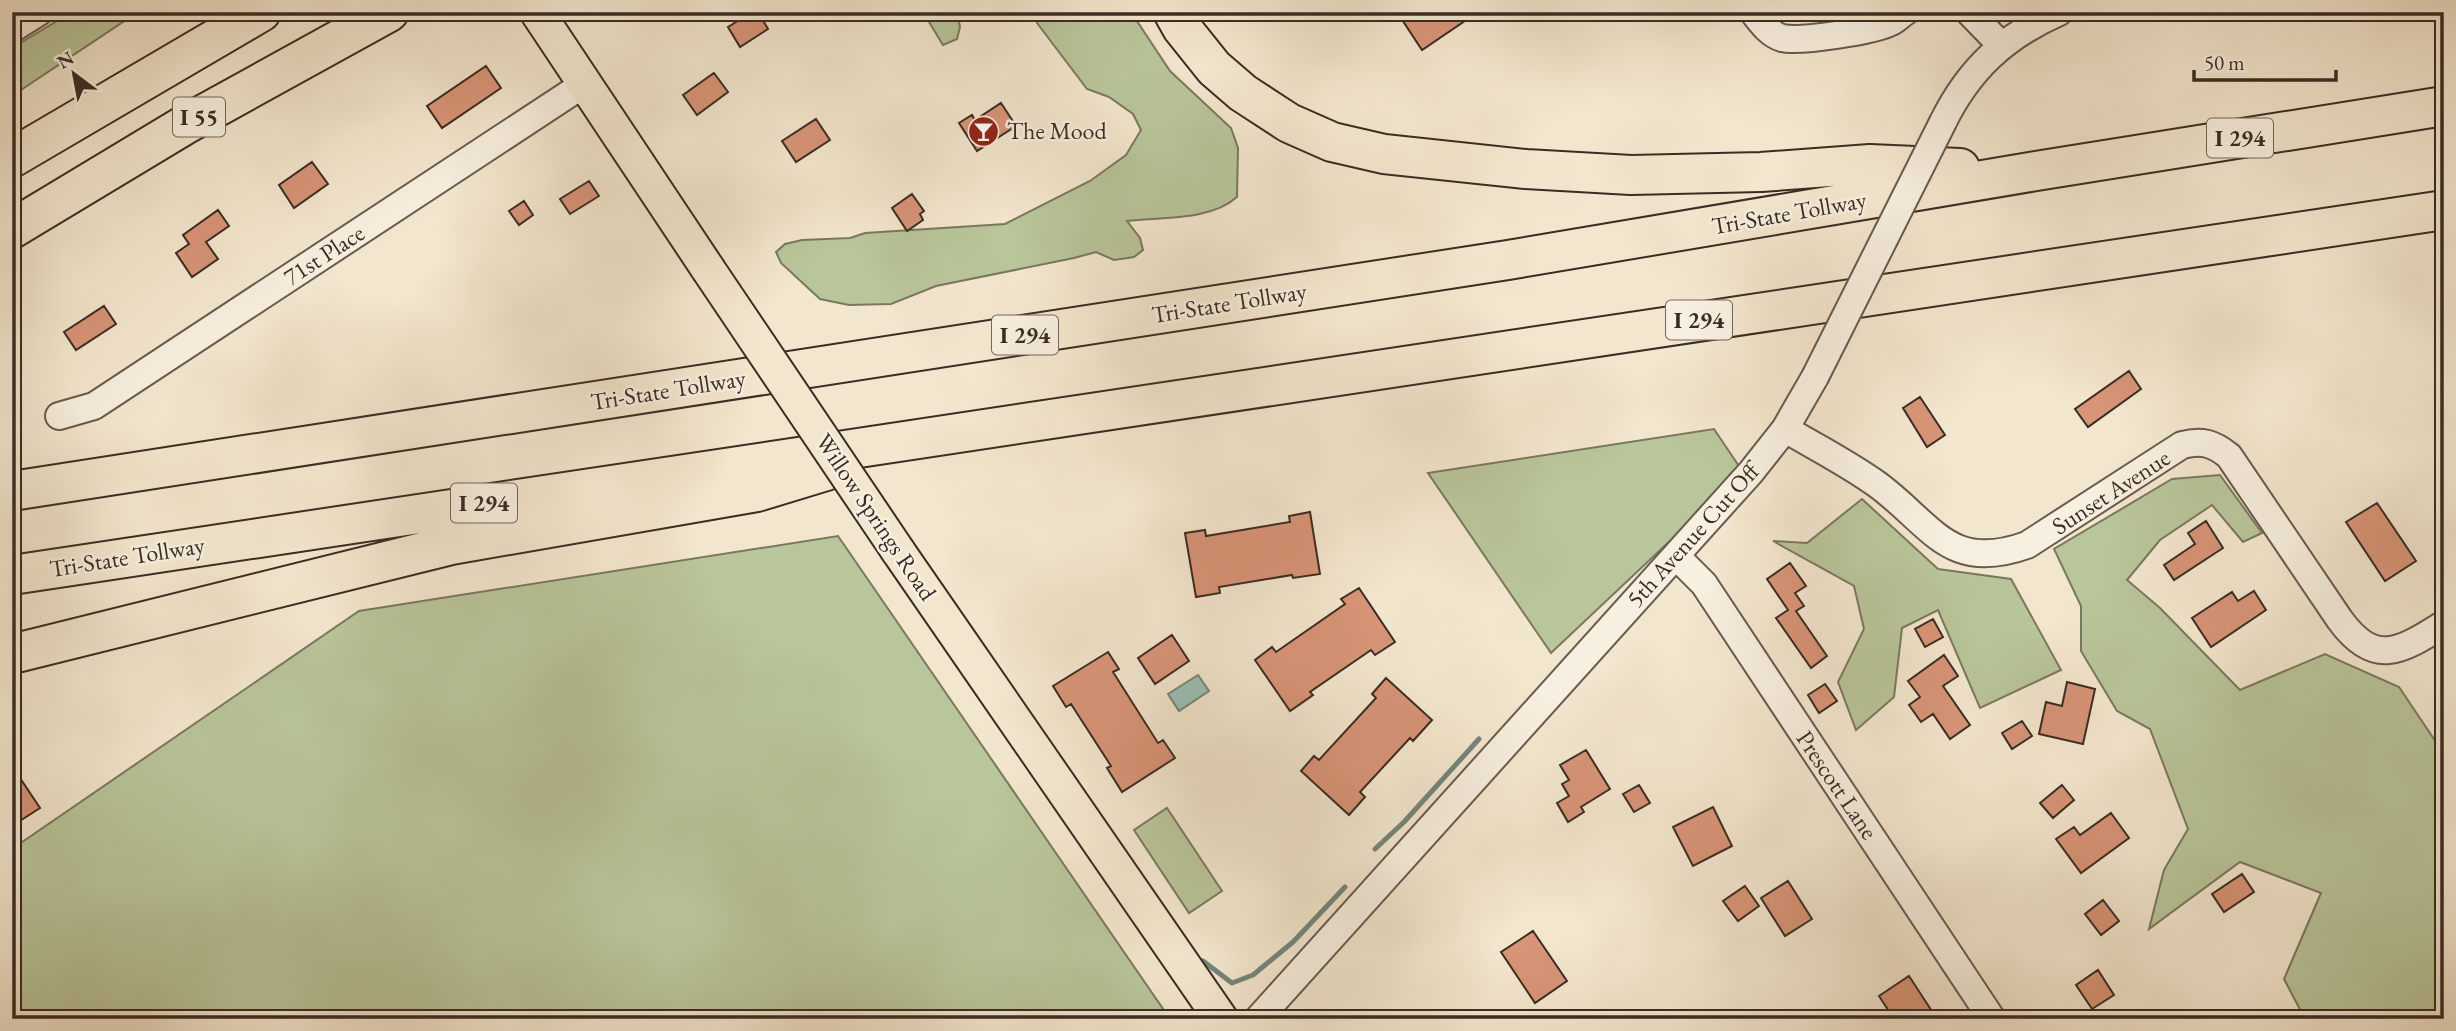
<svg xmlns="http://www.w3.org/2000/svg" width="2456" height="1031" font-family="'EB Garamond',serif">
	<style>
		.green { fill: #b9c59a; stroke: #7a785f; stroke-width: 2 }
		.water { fill: #9bc0b5; stroke: #74857b; stroke-width: 2 }
		.lines { fill: none; stroke-linecap: round; stroke-linejoin: round }
		.stream { stroke: #74857b; stroke-width: 5 }
		.building { fill: #d89477; stroke: #3a2c24; stroke-width: 2 }
		.minor-casing { stroke: #685a4e; stroke-width: 30 }
		.major-casing { stroke: #3a2c24; stroke-width: 37 }
		.highway-casing { stroke: #3a2c24; stroke-width: 42 }
		.minor { stroke: #f7efdf; stroke-width: 26 }
		.major { stroke: #f3e6ce; stroke-width: 33 }
		.highway { stroke: #f3e6ce; stroke-width: 38 }
		.minor-bridge-casing { stroke: #685a4e; stroke-width: 30; stroke-linecap: butt }
		.major-bridge-casing { stroke: #3a2c24; stroke-width: 37; stroke-linecap: butt }
		.minor-bridge { stroke: #f7efdf; stroke-width: 26 }
		.major-bridge { stroke: #f3e6ce; stroke-width: 33 }
		.labels { text-anchor: middle; stroke-width: 5; stroke-linejoin: round; paint-order: stroke }
		.shield { fill: #f7efdf; stroke: #73665c; stroke-width: 2 }
		.shield-label { font-size: 23px; font-weight: bold; fill: #3a2c24 }
		.poi-label { font-size: 24px; fill: #3a2c24; stroke: #f7efdf; text-anchor: start }
		.street-label { font-size: 24px; fill: #3a2c24; stroke: #f7efdf }
	</style>
	<rect width="100%" height="100%" fill="#f3e6ce"/>
	<filter id="stains"><feTurbulence type="fractalNoise" baseFrequency=".00286" numOctaves="4"/><feColorMatrix values="0 0 0 0 .2 0 0 0 0 .09 0 0 0 0 .02 0 0 0 .5 -.17"/></filter>
	<radialGradient id="worn" r=".72"><stop offset=".6" stop-color="#630" stop-opacity="0"/><stop offset="1" stop-color="#630" stop-opacity=".3"/></radialGradient>
	<path class="green" d="M 72,12 L 152,12 L 129,18 L 12,96 L 12,48 Z
		M 923,12 L 957,12 L 960,27 L 957,39 L 943,45 Z
		M 1037,12 L 1131,12 L 1170,71 L 1231,128 L 1238,148 L 1237,197 C 1210,221 1162,217 1127,221 L 1140,238 L 1143,250 L 1134,257 L 1114,260 L 1096,252 L 1074,258 L 936,286 L 891,304 L 849,305 L 820,299 L 781,263 L 776,252 L 785,244 L 802,240 L 850,238 L 865,233 L 1005,224 L 1090,181 L 1126,155 L 1141,130 L 1133,114 L 1109,97 L 1087,89 L 1037,23 Z
		M 1714,429 L 1743,472 L 1551,653 L 1428,473 Z
		M 2220,475 L 2262,533 L 2243,542 L 2212,505 L 2160,540 L 2127,580 L 2160,608 L 2240,690 L 2325,654 L 2399,687 L 2444,754 L 2444,1019 L 2305,1019 L 2284,979 L 2321,893 L 2240,862 L 2149,929 L 2164,870 L 2188,829 L 2150,729 L 2117,711 L 2081,651 L 2081,606 L 2054,549 L 2172,479 Z
		M 1862,499 L 1938,569 L 2011,579 L 2061,670 L 1980,708 L 1938,610 L 1902,628 L 1894,697 L 1856,730 L 1838,682 L 1864,629 L 1854,586 L 1773,541 L 1807,543 Z
		M 838,536 L 1170,1019 L 12,1019 L 12,849 L 359,611 Z
		M 1167,808 L 1222,891 L 1189,913 L 1134,830 Z"/>
	<path class="water" d="M 1198,675 L 1209,691 L 1179,711 L 1168,694 Z"/>
	<g class="lines">
		<path class="stream" d="M 1375,849 L 1404,822 L 1479,739
			M 1203,961 L 1232,983 L 1253,975 L 1293,942 L 1345,887"/>
	</g>
	<path class="building" d="M 752,12 L 758,12 L 768,29 L 740,47 L 728,27 Z
		M 1397,12 L 1478,12 L 1422,50 Z
		M 486,66 L 501,88 L 442,128 L 427,106 Z
		M 714,73 L 728,92 L 697,115 L 683,95 Z
		M 1001,103 L 1016,126 L 977,151 L 959,123 L 972,115 L 975,120 Z
		M 816,119 L 830,140 L 796,162 L 782,141 Z
		M 312,162 L 328,184 L 294,208 L 279,185 Z
		M 589,181 L 599,196 L 570,214 L 560,199 Z
		M 912,194 L 924,211 L 920,214 L 923,220 L 907,231 L 892,208 Z
		M 524,201 L 533,215 L 519,225 L 509,211 Z
		M 218,210 L 229,226 L 206,242 L 218,259 L 192,277 L 176,253 L 189,244 L 183,235 Z
		M 104,306 L 116,324 L 76,350 L 64,332 Z
		M 2129,371 L 2141,389 L 2088,427 L 2075,409 Z
		M 1920,397 L 1945,435 L 1927,447 L 1903,408 Z
		M 2377,503 L 2416,561 L 2385,581 L 2346,522 Z
		M 1310,512 L 1320,574 L 1293,578 L 1292,575 L 1219,587 L 1220,593 L 1196,597 L 1185,533 L 1205,530 L 1206,536 L 1290,522 L 1289,516 Z
		M 2206,521 L 2223,548 L 2174,580 L 2164,565 L 2195,544 L 2188,533 Z
		M 1790,563 L 1806,586 L 1795,593 L 1804,606 L 1796,611 L 1827,656 L 1811,668 L 1776,618 L 1788,610 L 1767,579 Z
		M 1359,588 L 1395,642 L 1375,655 L 1371,650 L 1310,692 L 1313,695 L 1290,711 L 1255,660 L 1272,647 L 1276,652 L 1345,604 L 1341,599 Z
		M 2254,591 L 2266,610 L 2211,647 L 2192,618 L 2232,592 L 2238,601 Z
		M 1933,619 L 1943,637 L 1925,647 L 1915,629 Z
		M 1172,635 L 1189,661 L 1155,684 L 1138,658 Z
		M 1108,652 L 1119,669 L 1113,672 L 1158,743 L 1163,740 L 1175,758 L 1122,792 L 1107,768 L 1111,766 L 1071,704 L 1066,707 L 1053,686 Z
		M 1944,655 L 1958,676 L 1943,686 L 1970,725 L 1950,739 L 1933,714 L 1921,722 L 1909,705 L 1920,697 L 1908,681 Z
		M 1386,678 L 1432,720 L 1413,741 L 1410,738 L 1360,792 L 1365,797 L 1349,815 L 1301,771 L 1314,756 L 1319,760 L 1376,698 L 1372,694 Z
		M 2067,682 L 2095,689 L 2083,744 L 2039,734 L 2046,702 L 2062,706 Z
		M 1825,684 L 1837,701 L 1819,713 L 1808,695 Z
		M 2022,721 L 2032,736 L 2012,749 L 2002,733 Z
		M 1586,750 L 1610,789 L 1581,807 L 1584,812 L 1568,822 L 1557,803 L 1569,796 L 1562,784 L 1569,780 L 1560,765 Z
		M 12,766 L 40,808 L 12,826 Z
		M 1639,785 L 1650,803 L 1634,812 L 1623,794 Z
		M 2062,785 L 2074,800 L 2053,818 L 2040,803 Z
		M 1713,807 L 1732,846 L 1693,866 L 1673,827 Z
		M 2111,813 L 2129,838 L 2081,873 L 2056,839 L 2074,827 L 2080,835 Z
		M 2242,874 L 2254,892 L 2224,912 L 2212,894 Z
		M 1788,881 L 1812,919 L 1785,936 L 1761,898 Z
		M 1745,886 L 1759,906 L 1738,921 L 1723,901 Z
		M 2103,900 L 2119,921 L 2101,935 L 2085,914 Z
		M 1533,931 L 1567,981 L 1535,1003 L 1501,952 Z
		M 2098,970 L 2114,995 L 2092,1009 L 2076,985 Z
		M 1909,976 L 1937,1019 L 1894,1019 L 1879,996 Z"/>
	<g class="lines">
		<defs>
			<path id="minor" d="M 1753,12 C 1761,22 1769,34 1782,38 C 1800,42 1874,31 1891,22 C 1896,20 1900,15 1905,12
				M 1969,12 L 2001,45
				M 12,29 L 39,12
				M 1943,122 C 1969,69 2005,36 2059,12
				M 59,416 L 94,406 L 584,84
				M 1785,429 C 1816,447 1849,464 1878,485 C 1933,526 1949,573 2027,545 L 2182,445 C 2202,440 2213,443 2229,456 L 2340,620 C 2375,668 2401,651 2444,624
				M 1676,556 L 1704,584 L 1992,1019
				M 1258,1019 L 1751,472 L 1785,429 L 1815,377"/>
			<path id="major" d="M 537,12 L 708,269
				M 898,551 L 1221,1019"/>
			<path id="highway" d="M 1173,12 L 1182,28 L 1214,68 L 1243,93 L 1289,123 L 1332,142 L 1384,154 L 1526,169 L 1631,175 L 1761,172 L 1870,164 L 1960,168
				M 12,158 L 261,12
				M 12,229 L 188,123 L 389,12
				M 12,491 L 1508,260 L 2036,171 L 2444,106
				M 12,575 L 2444,210
				M 12,654 L 451,545 L 757,492 L 826,471"/>
		</defs>
		<use href="#minor" class="minor-casing"/>
		<use href="#major" class="major-casing"/>
		<use href="#highway" class="highway-casing"/>
		<use href="#minor" class="minor"/>
		<use href="#major" class="major"/>
		<use href="#highway" class="highway"/>
		<defs>
			<path id="minor-bridge" d="M 1815,377 L 1943,122"/>
			<path id="major-bridge" d="M 708,269 L 898,551"/>
		</defs>
		<use href="#minor-bridge" class="minor-bridge-casing"/>
		<use href="#major-bridge" class="major-bridge-casing"/>
		<use href="#minor-bridge" class="minor-bridge"/>
		<use href="#major-bridge" class="major-bridge"/>
	</g>
	<defs>
		<symbol id="bar-disc" viewBox="-11 -11 22 22"><circle r="9.5" fill="#8f2418" stroke="#f7efdf"/><path d="M-6-5H6L.8 .8V4.5H3.5V6h-7V4.5H-.8V.8Z" fill="#fff"/></symbol>
	</defs>
	<g fill-rule="evenodd">
		<use href="#bar-disc" x="966" y="114" width="35" height="35"/>
	</g>
	<g class="labels">
		<g class="shield">
			<rect x="173" y="97.5" width="52" height="39" rx="5"/>
			<rect x="2207" y="118.5" width="66" height="39" rx="5"/>
			<rect x="1666" y="300.5" width="66" height="39" rx="5"/>
			<rect x="992" y="315.5" width="66" height="39" rx="5"/>
			<rect x="451" y="483.5" width="66" height="39" rx="5"/>
		</g>
		<g class="shield-label">
			<text x="199" y="125">I 55</text>
			<text x="2240" y="146">I 294</text>
			<text x="1699" y="328">I 294</text>
			<text x="1025" y="343">I 294</text>
			<text x="484" y="511">I 294</text>
		</g>
		<g class="poi-label">
			<text x="1007" y="139">The Mood</text>
		</g>
		<g class="street-label">
			<text transform="translate(1789 213) rotate(-10)" y="8">Tri-State Tollway</text>
			<text transform="translate(324 255) rotate(-33)" y="8">71st Place</text>
			<text transform="translate(1229 303) rotate(-9)" y="8">Tri-State Tollway</text>
			<text transform="translate(668 390) rotate(-9)" y="8">Tri-State Tollway</text>
			<text transform="translate(2111 492) rotate(-33)" y="8">Sunset Avenue</text>
			<text transform="translate(876 517) rotate(56)" y="8">Willow Springs Road</text>
			<text transform="translate(1693 535) rotate(-48)" y="8">5th Avenue Cut Off</text>
			<text transform="translate(127 557) rotate(-9)" y="8">Tri-State Tollway</text>
			<text transform="translate(1837 785) rotate(56)" y="8">Prescott Lane</text>
		</g>
	</g>
	<rect width="2456" height="1031" fill="none" stroke="#f3e6ce" stroke-width="42"/>
	<rect x="14" y="14" width="2428" height="1003" fill="none" stroke="#3a2c24" stroke-width="3.5"/>
	<rect x="21" y="21" width="2414" height="989" fill="none" stroke="#3a2c24" stroke-width="2"/>
	<g transform="translate(74 74) rotate(328)" stroke="#f7efdf" stroke-width="5" paint-order="stroke">
	<path d="M0-5L12 26L0 18L-12 26Z" fill="#3a2c24"/>
	<text y="-10" font-size="19" font-weight="bold" text-anchor="middle" fill="#3a2c24">N</text>
	</g>
	<path d="M2194 70v10h142v-10" fill="none" stroke="#3a2c24" stroke-width="3.5"/>
	<text x="2204" y="70" font-size="21" fill="#3a2c24" stroke="#f7efdf" stroke-width="5" paint-order="stroke">50 m</text>
	<rect width="100%" height="100%" filter="url(#stains)"/>
	<rect width="100%" height="100%" fill="url(#worn)"/>
</svg>
